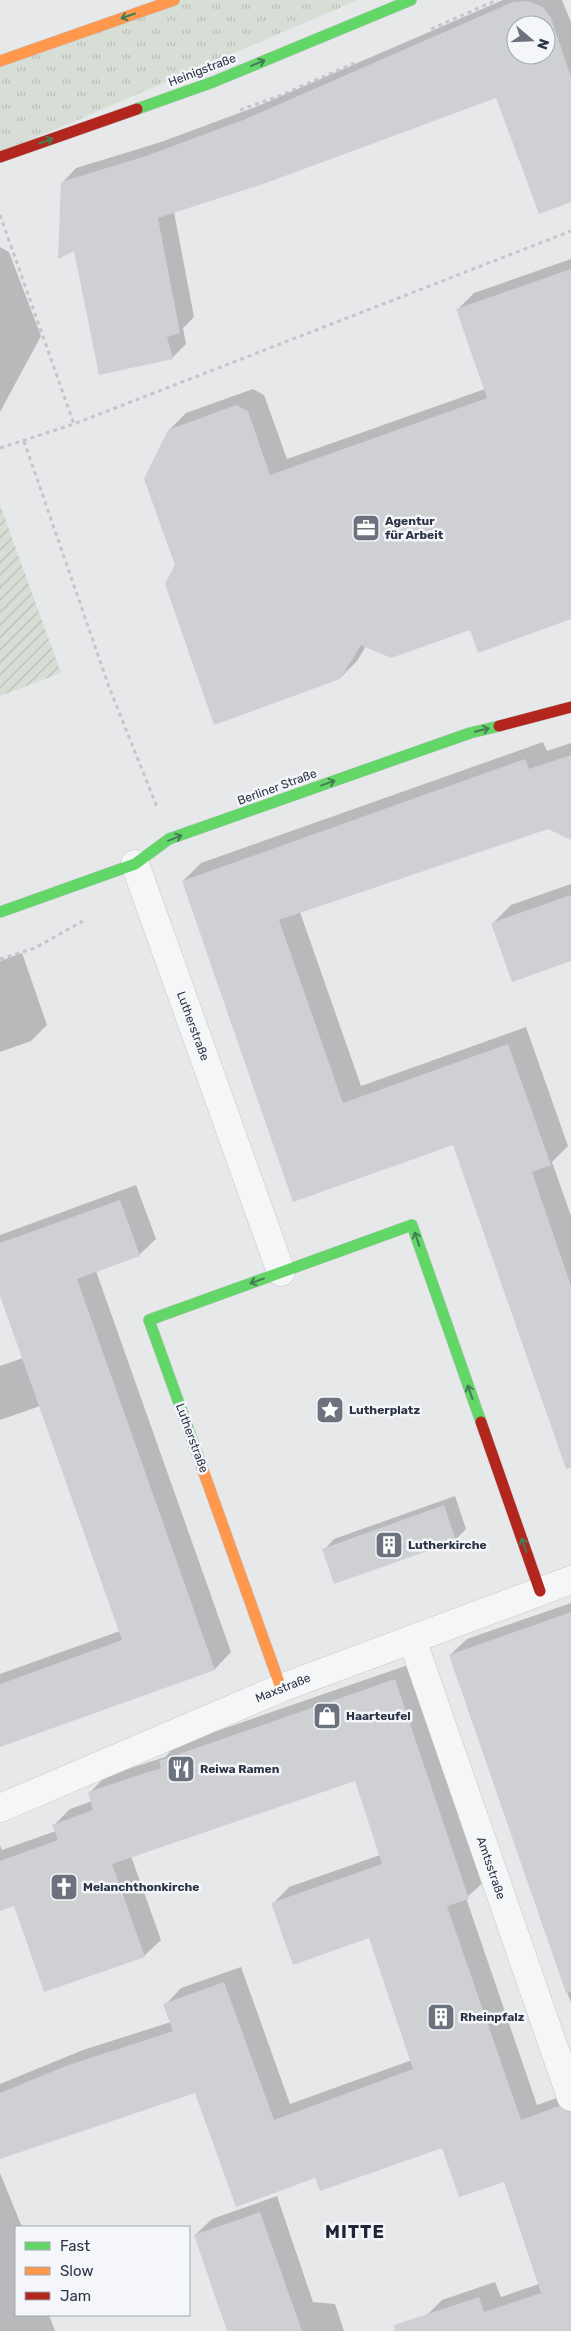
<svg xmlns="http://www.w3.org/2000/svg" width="571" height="2331" font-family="Rubik,sans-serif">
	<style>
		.grass { fill: url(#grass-tufts) }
		.garden { fill: url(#garden-furrows) }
		.shadow { fill: #0003; fill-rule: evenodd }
		.building { fill: #ced0d3; fill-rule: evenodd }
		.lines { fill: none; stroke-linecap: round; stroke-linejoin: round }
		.street-casing { stroke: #c4c6c8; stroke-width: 29 }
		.fast-casing { stroke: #c4c6c8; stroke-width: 12 }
		.slow-casing { stroke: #c4c6c8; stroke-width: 12 }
		.jam-casing { stroke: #c4c6c8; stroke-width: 12 }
		.path { stroke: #c5c6ca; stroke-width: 3; stroke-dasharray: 4 4; stroke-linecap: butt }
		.street { stroke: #f5f6f7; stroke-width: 28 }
		.fast { stroke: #63d668; stroke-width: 11 }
		.slow { stroke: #ff974d; stroke-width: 11 }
		.jam { stroke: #b3261e; stroke-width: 11 }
		.oneway { stroke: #447d55 }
		.labels { text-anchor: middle; stroke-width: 5; stroke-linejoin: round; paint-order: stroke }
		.street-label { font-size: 12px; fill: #2b3445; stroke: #f4f6f9 }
		.poi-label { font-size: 12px; font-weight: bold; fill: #2b3445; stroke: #f4f6f9; text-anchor: start }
		.district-label { font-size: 18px; font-weight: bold; letter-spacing: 1px; fill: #1d2536; stroke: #f4f6f9 }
	</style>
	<defs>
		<pattern id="grass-tufts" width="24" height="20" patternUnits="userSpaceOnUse" patternTransform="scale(1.25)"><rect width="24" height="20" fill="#d6ded6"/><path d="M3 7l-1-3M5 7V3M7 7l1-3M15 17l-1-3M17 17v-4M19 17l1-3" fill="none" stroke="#b8bfb9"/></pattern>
		<pattern id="garden-furrows" width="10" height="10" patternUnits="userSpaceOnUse" patternTransform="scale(1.25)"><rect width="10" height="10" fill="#d6ded6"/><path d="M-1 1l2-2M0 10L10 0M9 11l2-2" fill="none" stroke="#b8bfb9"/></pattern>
	</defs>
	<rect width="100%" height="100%" fill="#e6e8ea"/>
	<path class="grass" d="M 174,0 L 358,0 L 0,153 L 0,61 Z"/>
	<path class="garden" d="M 0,505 L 61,673 L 0,696 Z"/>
	<path class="shadow" d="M 503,0 L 562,0 L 571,22 L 571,201 L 497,96 L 174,212 L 194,317 L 183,328 L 186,344 L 172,358 L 62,183 L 76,168 L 161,142 L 258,106 ZM 516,25 L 546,25 L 546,55 L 516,55 Z
		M 0,247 L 9,252 L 41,336 L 0,412 Z
		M 571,259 L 571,618 L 471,628 L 366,646 L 357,661 L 340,678 L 176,565 L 169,430 L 186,413 L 253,389 L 264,395 L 287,459 L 485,389 L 457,310 L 474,293 Z
		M 543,742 L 547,751 L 571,743 L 571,831 L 548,828 L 300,912 L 361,1086 L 526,1027 L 568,1146 L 552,1162 L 571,1216 L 571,1415 L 454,1143 L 294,1200 L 183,881 L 201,863 Z
		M 571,884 L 571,960 L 493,923 L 511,905 Z
		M 22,953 L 47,1025 L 31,1041 L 0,1052 L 0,961 Z
		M 136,1185 L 156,1239 L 139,1255 L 96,1271 L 231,1652 L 215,1669 L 0,1745 L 0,1674 L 120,1631 L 40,1406 L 0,1420 L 0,1366 L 23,1358 L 0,1292 L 0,1235 Z
		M 455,1496 L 466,1529 L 455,1540 L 324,1550 L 334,1539 Z
		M 571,1603 L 571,2003 L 450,1655 L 467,1639 Z
		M 411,1664 L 485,1881 L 466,1898 L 537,2105 L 571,2093 L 571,2331 L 393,2331 L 427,2319 L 426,2316 L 442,2300 L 495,2282 L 501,2297 L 539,2284 L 505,2180 L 442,2146 L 316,2177 L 196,2091 L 0,2158 L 0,2084 L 83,2050 L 171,2022 L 165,2005 L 181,1988 L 241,1967 L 290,2104 L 412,2060 L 370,1936 L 273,1904 L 289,1887 L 380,1855 L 356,1780 L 131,1856 L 161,1940 L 144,1956 L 14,1904 L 0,1909 L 0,1845 L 2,1850 L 56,1831 L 54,1825 L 70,1809 L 92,1801 L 90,1792 L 106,1776 L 165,1757 L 176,1745 Z
		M 0,2173 L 22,2227 L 16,2227 L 16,2315 L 49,2315 L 55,2331 L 0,2331 Z
		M 277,2196 L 313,2302 L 335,2304 L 344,2331 L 228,2331 L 195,2235 L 212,2219 Z"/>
	<path class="building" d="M 528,1 L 543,7 L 551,18 L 571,77 L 571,202 L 539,214 L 496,98 L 266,183 L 158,218 L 180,333 L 167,337 L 173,359 L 99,375 L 74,251 L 58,259 L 61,182 L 146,156 L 243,120 L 513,2 ZM 516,25 L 546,25 L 546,55 L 516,55 Z
		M 571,269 L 571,619 L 478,653 L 470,630 L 391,658 L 361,645 L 340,679 L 214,725 L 165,584 L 175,565 L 144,479 L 168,430 L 236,405 L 248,411 L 270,475 L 487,398 L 456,309 Z
		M 571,755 L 571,840 L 548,829 L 279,920 L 343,1103 L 508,1044 L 551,1165 L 532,1172 L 571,1286 L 571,1468 L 566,1469 L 453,1145 L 293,1202 L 182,881 L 525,759 L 529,769 Z
		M 571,895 L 571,961 L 512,982 L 491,923 Z
		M 120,1200 L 140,1256 L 77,1279 L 215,1670 L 0,1747 L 0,1684 L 122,1640 L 0,1296 L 0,1243 Z
		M 444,1505 L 456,1541 L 334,1584 L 322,1549 Z
		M 571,1612 L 571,1992 L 566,1993 L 449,1655 Z
		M 395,1679 L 469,1899 L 447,1906 L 521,2120 L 559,2106 L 571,2112 L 571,2331 L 395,2331 L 394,2325 L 479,2297 L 484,2312 L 541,2293 L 504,2182 L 459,2197 L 442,2148 L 320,2191 L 315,2178 L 236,2207 L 195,2093 L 0,2159 L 0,2093 L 66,2066 L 173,2031 L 163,2004 L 224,1982 L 274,2120 L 413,2069 L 369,1938 L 293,1965 L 271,1903 L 382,1864 L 355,1781 L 112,1864 L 145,1957 L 44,1992 L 14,1906 L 0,1911 L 0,1861 L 58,1840 L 52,1825 L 93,1810 L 88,1792 L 161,1768 L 159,1761 Z
		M 260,2212 L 302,2331 L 227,2331 L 194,2235 Z"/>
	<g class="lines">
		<defs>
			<path id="street" d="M 135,864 L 281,1272
				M 412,1639 L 571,2097
				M 0,1808 L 281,1688 L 571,1580"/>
			<path id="fast" d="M 137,109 L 213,82 L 411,0
				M 0,912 L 135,864 L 169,839 L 470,733 L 499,726
				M 199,1459 L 149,1320 L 412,1225 L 481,1422"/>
			<path id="slow" d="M 0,61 L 174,0
				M 199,1459 L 281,1688"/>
			<path id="jam" d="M 0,157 L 137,109
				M 499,726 L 571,707
				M 481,1422 L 540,1591"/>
		</defs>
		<use href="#street" class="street-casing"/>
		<use href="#fast" class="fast-casing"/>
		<use href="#slow" class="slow-casing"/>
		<use href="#jam" class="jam-casing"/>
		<path class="path" d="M 431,29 L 497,0
			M 240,110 L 279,96 L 357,62
			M 0,215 L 74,424
			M 24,441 L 109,687 L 157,807
			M 0,448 L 74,424 L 571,231
			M 0,959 L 35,948 L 83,921"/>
		<use href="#street" class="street"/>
		<use href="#fast" class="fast"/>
		<use href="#slow" class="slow"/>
		<use href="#jam" class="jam"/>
	</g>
	<defs><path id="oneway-shaft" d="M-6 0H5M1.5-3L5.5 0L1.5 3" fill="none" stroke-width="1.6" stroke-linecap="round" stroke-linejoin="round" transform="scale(1.25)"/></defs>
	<g class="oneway">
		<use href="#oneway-shaft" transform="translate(128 16) rotate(161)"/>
		<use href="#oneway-shaft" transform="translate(258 63) rotate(-22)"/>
		<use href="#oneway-shaft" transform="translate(46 141) rotate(-19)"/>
		<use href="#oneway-shaft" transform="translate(482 730) rotate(-14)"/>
		<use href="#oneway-shaft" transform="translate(328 783) rotate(-20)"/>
		<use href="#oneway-shaft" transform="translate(175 838) rotate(-22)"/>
		<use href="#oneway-shaft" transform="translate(417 1239) rotate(-109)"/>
		<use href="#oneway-shaft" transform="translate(257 1281) rotate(160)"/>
		<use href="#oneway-shaft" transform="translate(470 1392) rotate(-109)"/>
		<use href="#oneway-shaft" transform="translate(524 1545) rotate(-109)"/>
	</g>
	<defs>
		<symbol id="office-square" viewBox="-11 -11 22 22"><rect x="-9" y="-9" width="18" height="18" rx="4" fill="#6c737f" stroke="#f4f6f9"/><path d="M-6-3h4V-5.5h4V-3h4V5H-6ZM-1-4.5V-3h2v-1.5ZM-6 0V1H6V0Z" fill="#fff"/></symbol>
		<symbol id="sight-square" viewBox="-11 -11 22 22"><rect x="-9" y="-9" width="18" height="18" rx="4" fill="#6c737f" stroke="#f4f6f9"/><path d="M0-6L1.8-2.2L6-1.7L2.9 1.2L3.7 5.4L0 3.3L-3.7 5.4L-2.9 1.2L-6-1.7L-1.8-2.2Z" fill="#fff"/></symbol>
		<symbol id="building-square" viewBox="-11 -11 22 22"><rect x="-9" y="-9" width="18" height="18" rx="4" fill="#6c737f" stroke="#f4f6f9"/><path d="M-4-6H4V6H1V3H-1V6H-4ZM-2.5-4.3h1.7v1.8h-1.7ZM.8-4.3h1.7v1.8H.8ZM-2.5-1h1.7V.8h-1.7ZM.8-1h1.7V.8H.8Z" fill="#fff"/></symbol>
		<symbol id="shop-square" viewBox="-11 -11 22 22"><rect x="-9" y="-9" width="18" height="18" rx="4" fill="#6c737f" stroke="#f4f6f9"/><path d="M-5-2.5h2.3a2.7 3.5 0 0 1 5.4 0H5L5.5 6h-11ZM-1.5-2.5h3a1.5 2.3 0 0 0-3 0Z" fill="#fff"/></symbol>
		<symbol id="restaurant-square" viewBox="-11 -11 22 22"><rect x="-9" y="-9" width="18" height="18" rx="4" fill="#6c737f" stroke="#f4f6f9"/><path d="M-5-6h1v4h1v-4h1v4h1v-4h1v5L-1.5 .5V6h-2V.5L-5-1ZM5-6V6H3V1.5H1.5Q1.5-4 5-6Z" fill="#fff"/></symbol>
		<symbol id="church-square" viewBox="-11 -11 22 22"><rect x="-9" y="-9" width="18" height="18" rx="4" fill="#6c737f" stroke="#f4f6f9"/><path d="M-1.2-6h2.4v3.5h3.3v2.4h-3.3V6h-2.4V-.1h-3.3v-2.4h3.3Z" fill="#fff"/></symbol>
	</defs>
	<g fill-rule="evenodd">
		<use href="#office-square" x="350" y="512" width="32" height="32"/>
		<use href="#sight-square" x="314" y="1394" width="32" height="32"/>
		<use href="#building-square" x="373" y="1529" width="32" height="32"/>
		<use href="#shop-square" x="311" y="1700" width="32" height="32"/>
		<use href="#restaurant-square" x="165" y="1753" width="32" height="32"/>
		<use href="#church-square" x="48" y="1871" width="32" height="32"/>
		<use href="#building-square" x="425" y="2001" width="32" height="32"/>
	</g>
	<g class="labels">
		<g class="street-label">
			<text transform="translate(202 70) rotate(-21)" y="4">Heinigstraße</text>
			<text transform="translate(277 787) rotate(-20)" y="4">Berliner Straße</text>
			<text transform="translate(193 1026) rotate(70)" y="4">Lutherstraße</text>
			<text transform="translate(192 1438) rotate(70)" y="4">Lutherstraße</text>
			<text transform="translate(283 1688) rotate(-22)" y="4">Maxstraße</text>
			<text transform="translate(491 1868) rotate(71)" y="4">Amtsstraße</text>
		</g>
		<g class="poi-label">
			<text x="385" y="525">Agentur<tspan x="385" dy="14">für Arbeit</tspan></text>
			<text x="349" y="1414">Lutherplatz</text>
			<text x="408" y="1549">Lutherkirche</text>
			<text x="346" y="1720">Haarteufel</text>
			<text x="200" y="1773">Reiwa Ramen</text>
			<text x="83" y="1891">Melanchthonkirche</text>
			<text x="460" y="2021">Rheinpfalz</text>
		</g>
		<g class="district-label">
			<text x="355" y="2238">MITTE</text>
		</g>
	</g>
	<rect x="15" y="2226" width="175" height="90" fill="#f4f6f9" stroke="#a4a8b1"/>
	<rect x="25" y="2242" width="25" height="8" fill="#63d668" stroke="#a4a8b1"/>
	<text x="60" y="2251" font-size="15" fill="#2b3445">Fast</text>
	<rect x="25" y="2267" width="25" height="8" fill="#ff974d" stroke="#a4a8b1"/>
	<text x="60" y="2276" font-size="15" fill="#2b3445">Slow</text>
	<rect x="25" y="2292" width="25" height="8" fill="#b3261e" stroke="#a4a8b1"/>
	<text x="60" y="2301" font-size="15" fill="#2b3445">Jam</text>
	<g transform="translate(531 40) rotate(109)"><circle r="24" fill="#f4f6f9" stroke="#a4a8b1"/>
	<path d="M0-4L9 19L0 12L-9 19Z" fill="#6c737f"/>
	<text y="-8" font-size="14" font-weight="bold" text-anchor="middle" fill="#2b3445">N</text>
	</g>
</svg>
